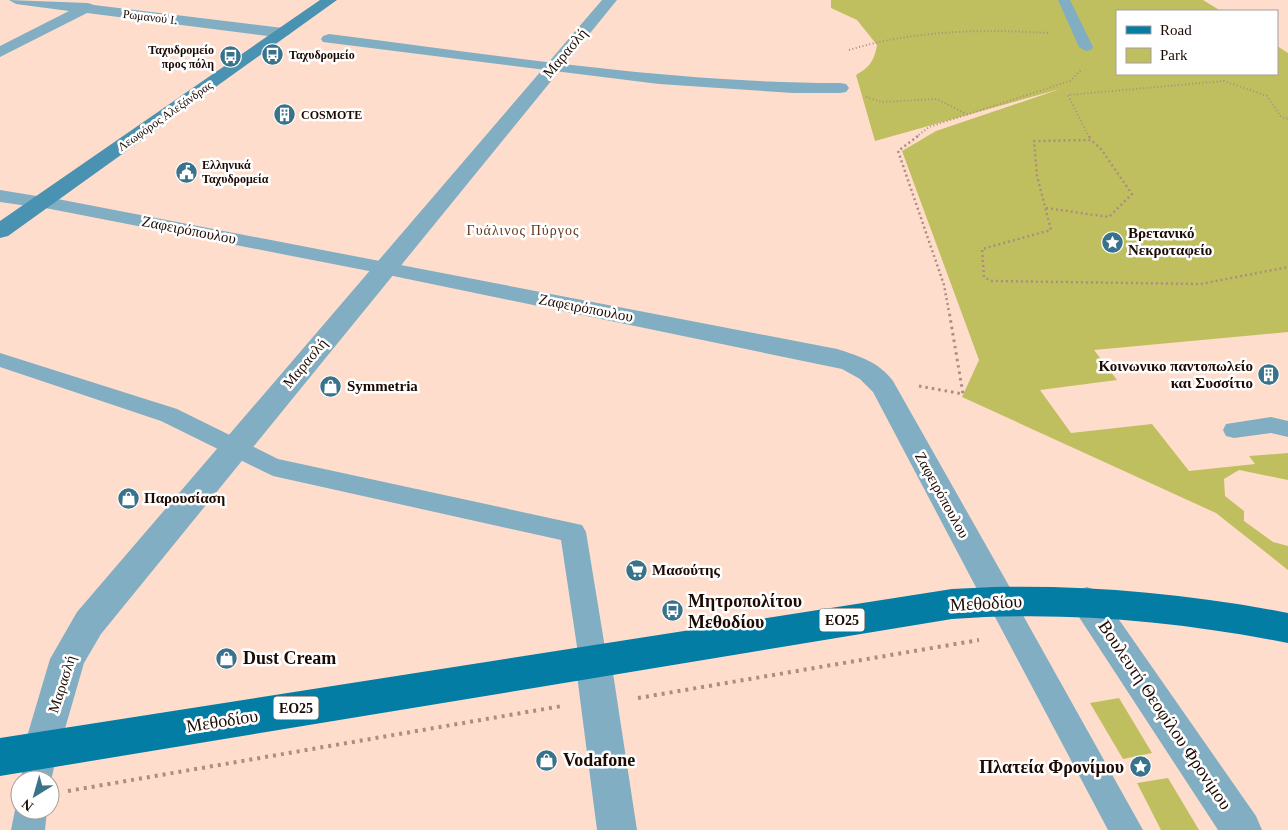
<svg xmlns="http://www.w3.org/2000/svg" width="1288" height="830" font-family="Georgia,serif">
	<style>
		.green { fill: #c0bf5f }
		.lines { fill: none; stroke-linecap: round; stroke-linejoin: round }
		.path-far3 { stroke: #ab8e81; stroke-width: 2; stroke-dasharray: 1 2.5; stroke-linecap: butt }
		.path-far2 { stroke: #ab8e81; stroke-width: 2.5; stroke-dasharray: 2 3; stroke-linecap: butt }
		.path-far1 { stroke: #ab8e81; stroke-width: 3; stroke-dasharray: 2.5 4; stroke-linecap: butt }
		.path { stroke: #ab8e81; stroke-width: 4; stroke-dasharray: 3 5; stroke-linecap: butt }
		.service { fill: #81aec3; fill-rule: evenodd }
		.minor { fill: #81aec3; fill-rule: evenodd }
		.tertiary { fill: #81aec3; fill-rule: evenodd }
		.secondary { fill: #4a92b1; fill-rule: evenodd }
		.primary { fill: #037da3; fill-rule: evenodd }
		.labels { text-anchor: middle; stroke-width: 5; stroke-linejoin: round; paint-order: stroke }
		.far-street-label { font-size: 12px; fill: #1d0a03; stroke: #fff }
		.far-poi-label { font-size: 12px; font-weight: bold; fill: #1d0a03; stroke: #fff; text-anchor: start }
		.far-neighbourhood-label { font-size: 14px; letter-spacing: 1px; fill: #65381f; stroke: #fff }
		.shield { fill: #fff; stroke: #61544f; stroke-width: 1 }
		.shield-label { font-size: 14px; font-weight: bold; fill: #1d0a03 }
		.street-label { font-size: 15px; fill: #1d0a03; stroke: #fff }
		.poi-label { font-size: 15px; font-weight: bold; fill: #1d0a03; stroke: #fff; text-anchor: start }
		.near-poi-label { font-size: 18px; font-weight: bold; fill: #1d0a03; stroke: #fff; text-anchor: start }
		.near-street-label { font-size: 18px; fill: #1d0a03; stroke: #fff }
	</style>
	<rect width="100%" height="100%" fill="#fdc"/>
	<path class="green" d="M 831,0 L 1203,0 L 1221,11 L 1117,11 L 1117,74 L 1277,74 L 1277,46 L 1288,53 L 1288,332 L 1094,350 L 1117,380 L 1040,390 L 1071,433 L 1152,424 L 1189,471 L 1255,464 L 1249,456 L 1288,453 L 1288,480 L 1239,470 L 1224,479 L 1225,496 L 1244,511 L 1244,521 L 1273,542 L 1288,546 L 1288,570 L 1216,513 L 962,397 L 979,360 L 902,151 L 936,131 L 1060,89 L 875,141 L 856,75 C 870,67 874,61 877,45 L 857,20 L 831,8 Z
		M 1119,698 L 1152,753 L 1123,759 L 1090,703 Z
		M 1168,778 L 1199,830 L 1161,830 L 1137,783 Z"/>
	<g class="lines">
		<path class="path-far3" d="M 849,50 C 914,30 982,29 1049,33
			M 866,97 L 882,102 L 937,99 L 968,115
			M 916,137 L 929,127 L 1070,81 L 1082,69
			M 1089,137 L 1068,95 L 1224,81 L 1267,96 L 1281,117 L 1288,119"/>
		<path class="path-far2" d="M 918,136 L 898,151 L 944,285 L 949,312
			M 1089,136 L 1091,140 L 1034,141 L 1037,176 L 1051,230 L 982,249 L 984,277 L 991,281 L 1201,284 L 1288,267
			M 1046,208 L 1109,217 L 1132,194 L 1101,149 L 1091,140"/>
		<path class="path-far1" d="M 919,386 L 963,394 L 949,311"/>
		<path class="path" d="M 638,698 L 979,640
			M 68,791 L 562,706"/>
		<path class="service" d="M 1058,0 L 1070,0 L 1093,47 L 1091,50 L 1086,51 L 1079,47 Z
			M 0,353 L 177,409 L 278,459 L 582,525 L 586,532 L 607,660 L 603,669 L 593,673 L 583,669 L 579,660 L 561,540 L 273,476 L 161,421 L 0,367 Z
			M 1271,417 L 1288,421 L 1288,437 L 1271,433 L 1234,438 L 1226,436 L 1223,430 L 1226,424 Z
			M 1000,588 L 1010,592 L 1143,830 L 1108,830 L 986,600 L 990,592 Z
			M 42,735 L 53,739 L 58,750 L 50,785 L 50,780 L 20,780 L 31,739 Z
			M 19,798 L 20,810 L 47,810 L 45,830 L 11,830 L 15,810 Z"/>
		<path class="minor" d="M 9,0 L 88,3 L 94,5 L 283,28 L 291,33 L 283,38 L 87,13 L 0,57 L 0,46 L 69,11 L 16,4 Z
			M 329,34 C 498,55 669,83 840,83 L 846,84 L 849,88 L 846,92 L 840,93 L 793,93 L 659,84 L 323,42 L 321,39 L 323,36 Z
			M 42,196 L 837,349 C 859,356 879,362 893,381 L 1017,600 L 1012,610 L 1000,614 L 988,610 L 873,392 L 860,379 L 842,369 L 369,271 L 35,206 L 32,202 L 35,198 Z
			M 1087,587 L 1099,591 L 1256,816 L 1262,830 L 1218,830 L 1075,611 L 1070,601 L 1075,591 Z
			M 593,644 L 605,649 L 611,660 L 637,830 L 597,830 L 575,660 L 581,649 Z"/>
		<path class="tertiary" d="M 602,0 L 617,0 L 101,634 L 84,663 L 55,763 L 42,769 L 29,763 L 23,750 L 50,659 L 77,612 Z
			M 0,190 L 49,198 L 52,202 L 49,206 L 42,208 L 0,202 Z"/>
		<path class="secondary" d="M 320,0 L 337,0 L 8,236 L 0,238 L 0,221 Z"/>
		<path class="primary" d="M 994,587 C 1094,585 1190,594 1288,613 L 1288,643 C 1176,621 1066,611 952,619 L 0,776 L 0,738 L 952,589 Z"/>
	</g>
	<defs>
		<symbol id="bus-disc" viewBox="-11 -11 22 22"><circle r="9.5" fill="#38728b" stroke="#fff"/><path d="M-5-6H5V4H4V6H2V4H-2V6H-4V4H-5ZM-3.5-4V0h7V-4ZM-3.5 1.2v1.5H-2V1.2ZM2 1.2v1.5H3.5V1.2Z" fill="#fff"/></symbol>
		<symbol id="building-disc" viewBox="-11 -11 22 22"><circle r="9.5" fill="#38728b" stroke="#fff"/><path d="M-4-6H4V6H1V3H-1V6H-4ZM-2.5-4.3h1.7v1.8h-1.7ZM.8-4.3h1.7v1.8H.8ZM-2.5-1h1.7V.8h-1.7ZM.8-1h1.7V.8H.8Z" fill="#fff"/></symbol>
		<symbol id="civic-disc" viewBox="-11 -11 22 22"><circle r="9.5" fill="#38728b" stroke="#fff"/><path d="M-.6-6.5H3V-4.5H.6V-3L4-1V1h2V6H-6V1h2V-1L-.6-3ZM-1.2 2.5V6h2.4V2.5Z" fill="#fff"/></symbol>
		<symbol id="sight-disc" viewBox="-11 -11 22 22"><circle r="9.5" fill="#38728b" stroke="#fff"/><path d="M0-6L1.8-2.2L6-1.7L2.9 1.2L3.7 5.4L0 3.3L-3.7 5.4L-2.9 1.2L-6-1.7L-1.8-2.2Z" fill="#fff"/></symbol>
		<symbol id="shop-disc" viewBox="-11 -11 22 22"><circle r="9.5" fill="#38728b" stroke="#fff"/><path d="M-5-2.5h2.3a2.7 3.5 0 0 1 5.4 0H5L5.5 6h-11ZM-1.5-2.5h3a1.5 2.3 0 0 0-3 0Z" fill="#fff"/></symbol>
		<symbol id="supermarket-disc" viewBox="-11 -11 22 22"><circle r="9.5" fill="#38728b" stroke="#fff"/><path d="M-6-5.5h2.5l.6 2H6L4.5 2H-2.5L-4.4-4H-6ZM-1.5 3.2a1.3 1.3 0 1 0 .1 0ZM3 3.2a1.3 1.3 0 1 0 .1 0Z" fill="#fff"/></symbol>
	</defs>
	<g fill-rule="evenodd">
		<use href="#bus-disc" x="260" y="42" width="25" height="25"/>
		<use href="#bus-disc" x="218" y="44" width="25" height="25"/>
		<use href="#building-disc" x="272" y="102" width="25" height="25"/>
		<use href="#civic-disc" x="174" y="160" width="25" height="25"/>
		<use href="#sight-disc" x="1100" y="230" width="25" height="25"/>
		<use href="#building-disc" x="1256" y="362" width="25" height="25"/>
		<use href="#shop-disc" x="318" y="374" width="25" height="25"/>
		<use href="#shop-disc" x="116" y="486" width="25" height="25"/>
		<use href="#supermarket-disc" x="624" y="558" width="25" height="25"/>
		<use href="#bus-disc" x="660" y="598" width="25" height="25"/>
		<use href="#shop-disc" x="214" y="646" width="25" height="25"/>
		<use href="#shop-disc" x="534" y="748" width="25" height="25"/>
		<use href="#sight-disc" x="1128" y="754" width="25" height="25"/>
	</g>
	<g class="labels">
		<g class="far-street-label">
			<text transform="translate(150 17) rotate(7)" y="4">Ρωμανού Ι.</text>
			<text transform="translate(165 116) rotate(-35)" y="4">Λεωφόρος Αλεξάνδρας</text>
		</g>
		<g class="far-poi-label">
			<text x="214" y="54" text-anchor="end">Ταχυδρομείο<tspan x="214" dy="14">προς πόλη</tspan></text>
			<text x="289" y="59">Ταχυδρομείο</text>
			<text x="301" y="119">COSMOTE</text>
			<text x="202" y="169">Ελληνικά<tspan x="202" dy="14">Ταχυδρομεία</tspan></text>
		</g>
		<g class="far-neighbourhood-label">
			<text x="523" y="235">Γυάλινος Πύργος</text>
		</g>
		<g class="shield">
			<rect x="819.5" y="608.5" width="45" height="23" rx="4"/>
			<rect x="273.5" y="696.5" width="45" height="23" rx="4"/>
		</g>
		<g class="shield-label">
			<text x="842" y="625">ΕΟ25</text>
			<text x="296" y="713">ΕΟ25</text>
		</g>
		<g class="street-label">
			<text transform="translate(565 53) rotate(-50)" y="5">Μαρασλή</text>
			<text transform="translate(189 230) rotate(11)" y="5">Ζαφειρόπουλου</text>
			<text transform="translate(586 308) rotate(11)" y="5">Ζαφειρόπουλου</text>
			<text transform="translate(305 363) rotate(-50)" y="5">Μαρασλή</text>
			<text transform="translate(942 495) rotate(61)" y="5">Ζαφειρόπουλου</text>
			<text transform="translate(62 684) rotate(-72)" y="5">Μαρασλή</text>
		</g>
		<g class="poi-label">
			<text x="1128" y="238">Βρετανικό<tspan x="1128" dy="17">Νεκροταφείο</tspan></text>
			<text x="1253" y="371" text-anchor="end">Κοινωνικο παντοπωλείο<tspan x="1253" dy="17">και Συσσίτιο</tspan></text>
			<text x="347" y="391">Symmetria</text>
			<text x="144" y="503">Παρουσίαση</text>
			<text x="652" y="575">Μασούτης</text>
		</g>
		<g class="near-poi-label">
			<text x="688" y="607">Μητροπολίτου<tspan x="688" dy="21">Μεθοδίου</tspan></text>
			<text x="243" y="664">Dust Cream</text>
			<text x="563" y="766">Vodafone</text>
			<text x="1124" y="773" text-anchor="end">Πλατεία Φρονίμου</text>
		</g>
		<g class="near-street-label">
			<text transform="translate(986 603) rotate(-3)" y="6">Μεθοδίου</text>
			<text transform="translate(1165 715) rotate(56)" y="6">Βουλευτή Θεοφίλου Φρονίμου</text>
			<text transform="translate(222 721) rotate(-9)" y="6">Μεθοδίου</text>
		</g>
	</g>
	<rect x="1116" y="10" width="162" height="65" fill="#ffffff" stroke="#a59d9a"/>
	<rect x="1126" y="26" width="25" height="8" fill="#037da3" stroke="#a59d9a"/>
	<text x="1160" y="35" font-size="15" fill="#1d0a03">Road</text>
	<rect x="1126" y="48" width="25" height="15" fill="#c0bf5f" stroke="#a59d9a"/>
	<text x="1160" y="60" font-size="15" fill="#1d0a03">Park</text>
	<g transform="translate(35 795) rotate(217)"><circle r="24" fill="#ffffff" stroke="#a59d9a"/>
	<path d="M0-4L9 19L0 12L-9 19Z" fill="#38728b"/>
	<text y="-8" font-size="14" font-weight="bold" text-anchor="middle" fill="#1d0a03">N</text>
	</g>
</svg>
